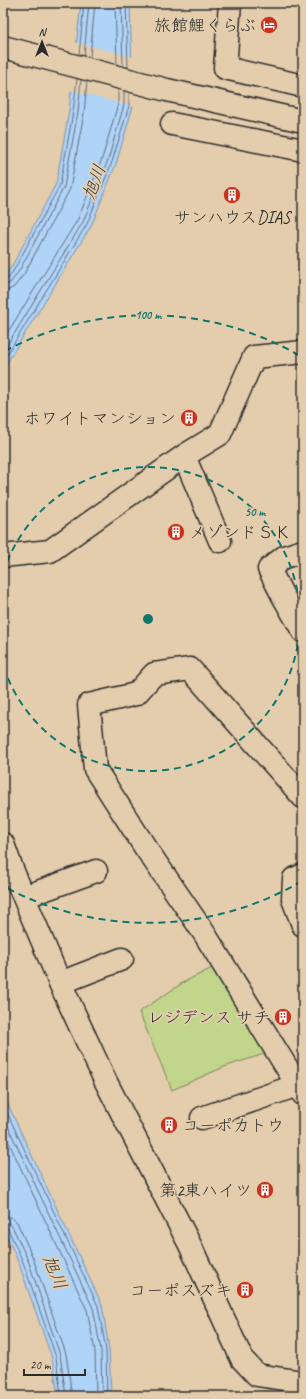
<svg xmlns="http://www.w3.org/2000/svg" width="306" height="1399" font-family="Caveat,'Klee One',sans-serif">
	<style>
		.green { fill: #c1d68b; stroke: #76805b }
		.water { fill: #b0d3f8; stroke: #7b90a6 }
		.pier { fill: #e4cdad }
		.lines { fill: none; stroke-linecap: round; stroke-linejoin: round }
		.shore { stroke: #606e7d; stroke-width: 1 }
		.minor-casing { stroke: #2b2b2b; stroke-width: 25 }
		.tertiary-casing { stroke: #2b2b2b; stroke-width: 25 }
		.minor { stroke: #e4cdad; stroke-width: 22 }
		.tertiary { stroke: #e4cdad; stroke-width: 22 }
		.ring { fill: none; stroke: #0f766e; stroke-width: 2; stroke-dasharray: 7 5 }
		.labels { text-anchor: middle; stroke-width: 3.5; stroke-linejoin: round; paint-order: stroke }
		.poi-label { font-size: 17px; fill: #2b2b2b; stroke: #e4cdad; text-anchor: end }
		.water-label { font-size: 18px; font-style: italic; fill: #383c40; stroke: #e4cdad }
		.centre { fill: #0f766e; stroke: #e4cdad; stroke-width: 2 }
		.ring-label { font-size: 12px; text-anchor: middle; font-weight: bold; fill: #0f766e; stroke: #e4cdad; stroke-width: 3.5; stroke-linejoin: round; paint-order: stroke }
	</style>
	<rect width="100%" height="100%" fill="#e4cdad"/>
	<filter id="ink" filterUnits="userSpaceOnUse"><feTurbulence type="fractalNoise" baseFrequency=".025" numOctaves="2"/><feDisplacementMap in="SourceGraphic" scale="8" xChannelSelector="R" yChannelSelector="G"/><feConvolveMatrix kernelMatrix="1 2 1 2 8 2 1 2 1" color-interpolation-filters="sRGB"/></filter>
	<g filter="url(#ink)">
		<path class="green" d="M 214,967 L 270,1052 L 224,1067 L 172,1090 L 139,1012 L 184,982 Z"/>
		<path class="water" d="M 81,3 L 130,3 L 133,106 L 116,164 L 91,226 L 3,369 L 3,278 L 12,266 L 56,184 L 69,111 Z
			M 3,1094 L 102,1305 L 109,1349 L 111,1396 L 58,1396 L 52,1358 L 19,1264 L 3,1227 Z"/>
		<path class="pier" d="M 74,42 L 134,57 L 135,107 L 69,90 Z"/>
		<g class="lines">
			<path class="shore" d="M 115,3 L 117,64
				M 121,3 L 123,66
				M 126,3 L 128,67
				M 79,55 L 84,3
				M 84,56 L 89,3
				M 90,57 L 95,3
				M 3,280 L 8,279 L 15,268 L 60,185 L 73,112 L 77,79
				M 3,285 L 10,283 L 19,271 L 64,187 L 78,112 L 81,80
				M 3,291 L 9,290 L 14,287 L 24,274 L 70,189 L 84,113 L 87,82
				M 3,340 L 78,219 L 102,159 L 118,104 L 118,89
				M 3,352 L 83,222 L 108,160 L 124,105 L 124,91
				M 3,361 L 87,224 L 112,162 L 129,106 L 129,92
				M 3,1104 L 98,1306 L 106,1350 L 107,1396
				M 3,1116 L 93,1308 L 101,1350 L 102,1396
				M 3,1130 L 87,1310 L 95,1351 L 96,1396
				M 3,1216 L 11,1217 L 17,1222 L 33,1258 L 66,1354 L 72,1396
				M 3,1222 L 8,1223 L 12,1226 L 28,1260 L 60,1355 L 66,1396
				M 3,1227 L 6,1227 L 8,1229 L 23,1262 L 56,1357 L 61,1396"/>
			<defs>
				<path id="minor" d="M 230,3 L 225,68 L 303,86
					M 172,124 L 303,150
					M 184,456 L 220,541
					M 303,551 L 284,557 L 269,569 L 283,596 L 303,631
					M 3,556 L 50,551 L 184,456 L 220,434 L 254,357 L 303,352
					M 303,797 L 190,669 L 154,674 L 136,694 L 89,705 L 95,769 L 145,847 L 204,933 L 303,1094
					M 3,844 L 12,869 L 60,983 L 105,1080 L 190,1245 L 242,1359 L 257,1375 L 303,1382
					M 303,875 L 294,879 L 293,899 L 303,925
					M 24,897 L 96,871
					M 60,983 L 122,959
					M 202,1118 L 298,1085"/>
				<path id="tertiary" d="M 3,47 L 167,90 L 303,121"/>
			</defs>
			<use href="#minor" class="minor-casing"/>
			<use href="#tertiary" class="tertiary-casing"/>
			<use href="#minor" class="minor"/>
			<use href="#tertiary" class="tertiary"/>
		</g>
	</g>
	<g class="ring">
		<path d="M3 573A152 152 0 1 1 3 665"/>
		<path d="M302 881A304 304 0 0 1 5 887M5 351A304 304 0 0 1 302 357"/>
	</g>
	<defs>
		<symbol id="hotel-disc" viewBox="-11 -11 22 22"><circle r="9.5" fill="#c8321e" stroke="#e4cdad"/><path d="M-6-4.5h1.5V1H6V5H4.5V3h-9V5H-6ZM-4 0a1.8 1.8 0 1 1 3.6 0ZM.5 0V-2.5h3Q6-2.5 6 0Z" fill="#fff"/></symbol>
		<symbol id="building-disc" viewBox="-11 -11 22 22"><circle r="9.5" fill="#c8321e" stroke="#e4cdad"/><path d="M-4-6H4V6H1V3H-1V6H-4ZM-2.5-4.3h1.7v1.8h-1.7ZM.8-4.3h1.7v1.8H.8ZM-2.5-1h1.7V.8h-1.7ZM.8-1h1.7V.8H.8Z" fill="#fff"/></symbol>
	</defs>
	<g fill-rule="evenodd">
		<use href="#hotel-disc" x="259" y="15" width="20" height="20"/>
		<use href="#building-disc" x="222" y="185" width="20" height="20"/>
		<use href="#building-disc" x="179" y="408" width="20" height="20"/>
		<use href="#building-disc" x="166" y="522" width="20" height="20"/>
		<use href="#building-disc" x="273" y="1007" width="20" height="20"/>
		<use href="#building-disc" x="159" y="1115" width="20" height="20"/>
		<use href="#building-disc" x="255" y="1180" width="20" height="20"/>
		<use href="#building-disc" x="235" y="1280" width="20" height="20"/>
	</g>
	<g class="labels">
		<g class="poi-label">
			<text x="256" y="31">旅館鯉くらぶ</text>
			<text x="232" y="223" text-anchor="middle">サンハウスDIAS</text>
			<text x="176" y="424">ホワイトマンション</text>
			<text x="189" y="538" text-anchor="start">メゾンドＳＫ</text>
			<text x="270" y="1023">レジデンス サチ</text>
			<text x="182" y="1131" text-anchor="start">コーポカトウ</text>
			<text x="252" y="1196">第2東ハイツ</text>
			<text x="232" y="1296">コーポスズキ</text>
		</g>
		<g class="water-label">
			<text transform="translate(94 182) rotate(-69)" y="6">旭川</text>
			<text transform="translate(55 1272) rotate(68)" y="6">旭川</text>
		</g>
	</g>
	<circle cx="148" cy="619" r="6" class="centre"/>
	<g class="ring-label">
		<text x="148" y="319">100 m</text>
		<text x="255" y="516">50 m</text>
	</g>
	<rect width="306" height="1399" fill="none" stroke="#e4cdad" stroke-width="16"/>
	<rect x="8" y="8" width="290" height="1383" fill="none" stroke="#2b2b2b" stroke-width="1.5" filter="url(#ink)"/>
	<g transform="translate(42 42)" stroke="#e4cdad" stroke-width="3" paint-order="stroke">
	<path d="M0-3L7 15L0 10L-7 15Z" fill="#2b2b2b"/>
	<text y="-6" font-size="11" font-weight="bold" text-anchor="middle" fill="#2b2b2b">N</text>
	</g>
	<path d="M24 1369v6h61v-6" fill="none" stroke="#2b2b2b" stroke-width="2"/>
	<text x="30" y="1369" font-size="12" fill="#2b2b2b" stroke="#e4cdad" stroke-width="3" paint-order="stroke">20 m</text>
</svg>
